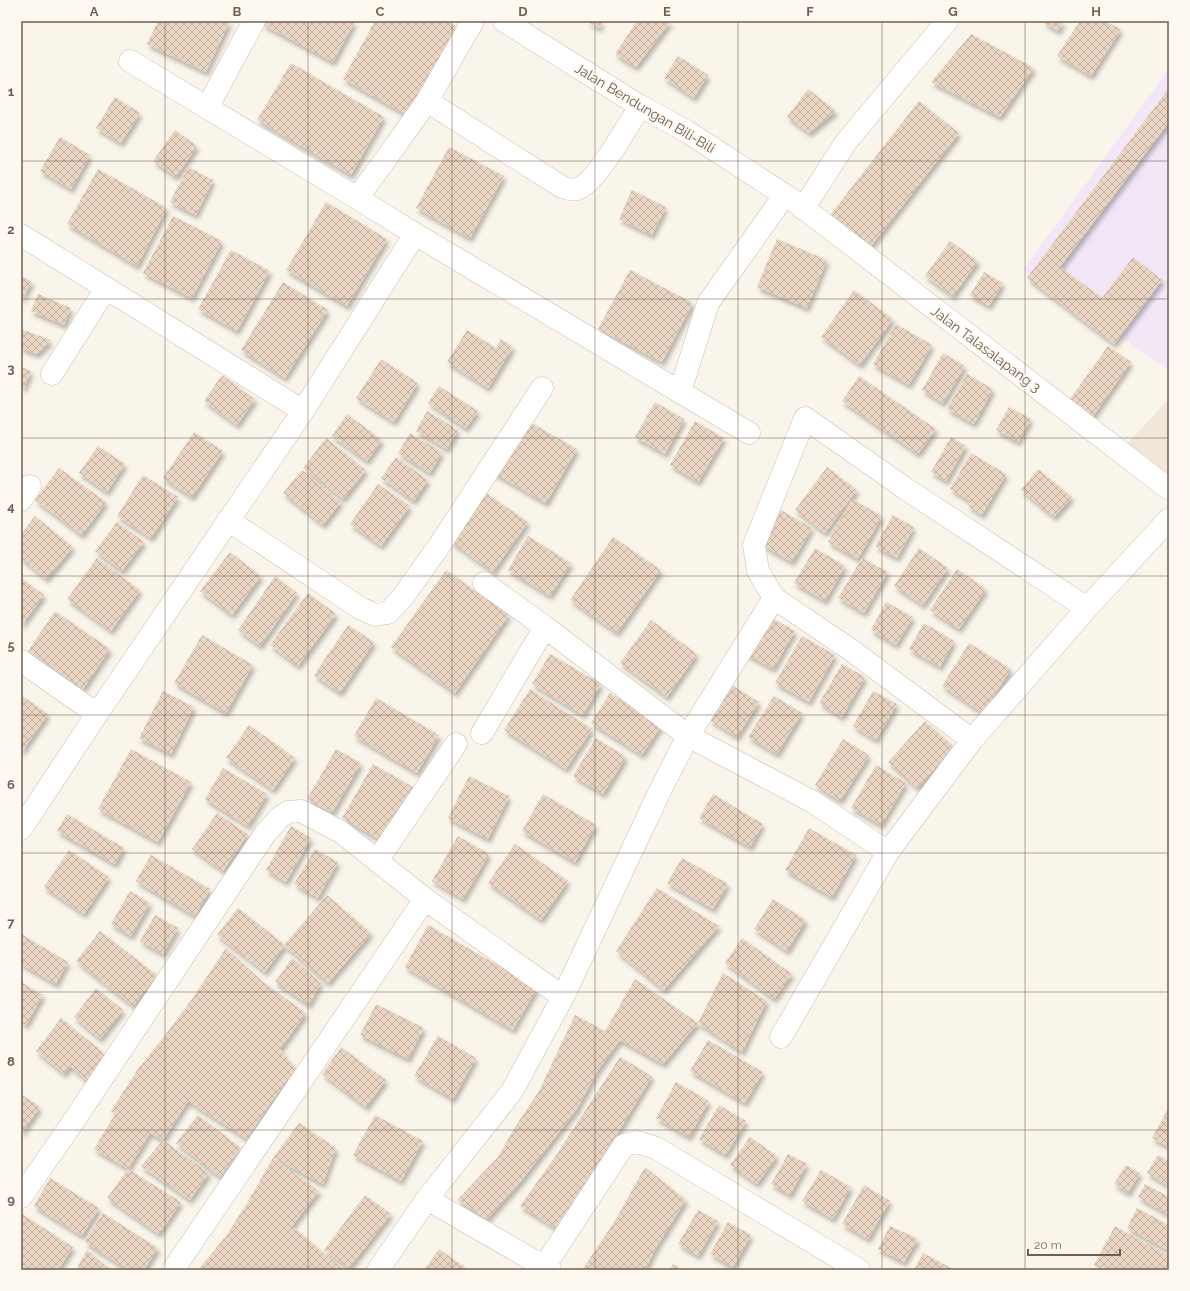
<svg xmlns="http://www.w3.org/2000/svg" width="1190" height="1291" font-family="Raleway,sans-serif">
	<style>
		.residential { fill: #f1e7d9 }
		.education { fill: #f2e6f7 }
		.building { fill: url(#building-cross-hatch); filter: url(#shadow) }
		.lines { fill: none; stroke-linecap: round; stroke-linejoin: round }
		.street-casing { stroke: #cbbdb1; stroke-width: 23 }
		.street { stroke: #fff; stroke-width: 22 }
		.grid { fill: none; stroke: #725e50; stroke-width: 1; stroke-opacity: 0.55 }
		.labels { text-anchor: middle; stroke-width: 3.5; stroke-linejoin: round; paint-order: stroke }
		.street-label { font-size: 14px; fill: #725e50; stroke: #fdf9f0 }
		.neatline { fill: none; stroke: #725e50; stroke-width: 1.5 }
		.grid-label { font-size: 13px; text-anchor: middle; font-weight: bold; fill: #725e50 }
	</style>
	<defs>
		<pattern id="building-cross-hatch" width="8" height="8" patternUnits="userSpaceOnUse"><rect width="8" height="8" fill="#ead5c3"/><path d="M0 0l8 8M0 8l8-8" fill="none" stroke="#c2b0a1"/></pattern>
		<filter id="shadow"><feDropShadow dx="2.5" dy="4.5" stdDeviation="2" flood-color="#0004"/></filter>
	</defs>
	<rect width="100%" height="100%" fill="#faf5ea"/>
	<path class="residential" d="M 1169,399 L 1169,480 L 1126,445 Z"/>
	<path class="education" d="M 1169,69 L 1169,370 L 1023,270 Z"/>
	<path class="building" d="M 158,21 L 230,21 L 206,72 L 147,44 Z
		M 264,21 L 355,21 L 333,62 L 262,24 Z
		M 375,21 L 446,21 L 456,26 L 407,115 L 343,79 Z
		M 586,21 L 603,21 L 599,28 Z
		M 637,21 L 671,21 L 636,67 L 615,54 Z
		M 1041,21 L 1064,21 L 1058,31 Z
		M 1080,21 L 1104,21 L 1121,29 L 1091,76 L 1057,56 Z
		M 971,34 L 1034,68 L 1000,117 L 931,82 Z
		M 678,56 L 708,75 L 694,98 L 664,78 Z
		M 291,63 L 384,117 L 351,175 L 257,120 Z
		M 1169,88 L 1169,122 L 1060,267 L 1102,298 L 1133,257 L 1162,280 L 1114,344 L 1027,278 Z
		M 808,89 L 836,111 L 809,133 L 787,117 Z
		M 115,97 L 140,113 L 121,143 L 96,128 Z
		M 919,101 L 959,133 L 871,246 L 830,215 Z
		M 175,130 L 197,146 L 176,177 L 153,161 Z
		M 60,137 L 90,155 L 71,189 L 40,171 Z
		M 449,147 L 504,176 L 470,238 L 416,208 Z
		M 188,167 L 213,180 L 196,215 L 170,202 Z
		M 98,169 L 167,208 L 137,266 L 67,224 Z
		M 632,190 L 666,207 L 652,235 L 619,219 Z
		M 326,202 L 387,239 L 347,306 L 286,270 Z
		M 173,216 L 222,241 L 192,298 L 143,273 Z
		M 777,239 L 827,260 L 807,308 L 757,287 Z
		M 950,241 L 978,261 L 953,296 L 925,276 Z
		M 231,250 L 270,271 L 237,331 L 198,309 Z
		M 630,270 L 693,303 L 662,362 L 598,329 Z
		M 984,272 L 1003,283 L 989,306 L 970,295 Z
		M 21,276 L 32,282 L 21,301 Z
		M 283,282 L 328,310 L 285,378 L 241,350 Z
		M 854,290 L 893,319 L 860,365 L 821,337 Z
		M 38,294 L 71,308 L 64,325 L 31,311 Z
		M 896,324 L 932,345 L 909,385 L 873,364 Z
		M 21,329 L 51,340 L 37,354 L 21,348 Z
		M 467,330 L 496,348 L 501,339 L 513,347 L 488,388 L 447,362 Z
		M 1108,346 L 1131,362 L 1093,416 L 1070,399 Z
		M 943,353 L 965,366 L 943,403 L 922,390 Z
		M 381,359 L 418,383 L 394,422 L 356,398 Z
		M 21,367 L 31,371 L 24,388 L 21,387 Z
		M 967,374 L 993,389 L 974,424 L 947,409 Z
		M 222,375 L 255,399 L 237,425 L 204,401 Z
		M 859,376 L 936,429 L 918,454 L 842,401 Z
		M 439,386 L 478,411 L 466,428 L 428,403 Z
		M 655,402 L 684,419 L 665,454 L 635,437 Z
		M 1009,407 L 1031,419 L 1018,442 L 996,430 Z
		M 427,411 L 458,430 L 447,449 L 416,431 Z
		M 347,414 L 382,440 L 367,461 L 332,436 Z
		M 523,418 L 577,449 L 546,503 L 492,472 Z
		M 695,421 L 724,438 L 698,482 L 670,465 Z
		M 194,432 L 223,451 L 192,497 L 163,478 Z
		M 410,433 L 442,452 L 430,473 L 398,453 Z
		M 951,437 L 966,446 L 946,481 L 931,472 Z
		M 326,438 L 366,470 L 343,499 L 303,468 Z
		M 98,446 L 125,464 L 107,492 L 79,473 Z
		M 971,453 L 1006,474 L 982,515 L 968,506 L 970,501 L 950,489 Z
		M 396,457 L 428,480 L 414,501 L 381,478 Z
		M 827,467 L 857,490 L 825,533 L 795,510 Z
		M 59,468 L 106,502 L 82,535 L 35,500 Z
		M 1038,469 L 1072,497 L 1054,517 L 1021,490 Z
		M 302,470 L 341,502 L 323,525 L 283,493 Z
		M 143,475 L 178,497 L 151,538 L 117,516 Z
		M 378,484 L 410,506 L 381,546 L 350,524 Z
		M 485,492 L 528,522 L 493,572 L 450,541 Z
		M 852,499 L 882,516 L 858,559 L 828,542 Z
		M 781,510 L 812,528 L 792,562 L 762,545 Z
		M 893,515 L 914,527 L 897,558 L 875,546 Z
		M 35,516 L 73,547 L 46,579 L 21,558 L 21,534 Z
		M 117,522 L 144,542 L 122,571 L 95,551 Z
		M 528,536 L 571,563 L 550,596 L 508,570 Z
		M 613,537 L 661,570 L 617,633 L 570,600 Z
		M 815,548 L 845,566 L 825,601 L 794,583 Z
		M 919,548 L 948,568 L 923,605 L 894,586 Z
		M 230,552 L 261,576 L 232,615 L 200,591 Z
		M 97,558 L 140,590 L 111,631 L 67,599 Z
		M 862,558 L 888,572 L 864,613 L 838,598 Z
		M 957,569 L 986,589 L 959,629 L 930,610 Z
		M 446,570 L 509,615 L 455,693 L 391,647 Z
		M 275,576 L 297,593 L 260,646 L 238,630 Z
		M 21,578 L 44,595 L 21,626 Z
		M 308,593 L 336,614 L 298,666 L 270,645 Z
		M 886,602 L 913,617 L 896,645 L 871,630 Z
		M 55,611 L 110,649 L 83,689 L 28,651 Z
		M 767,615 L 795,631 L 773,669 L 745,653 Z
		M 651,620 L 697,654 L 667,697 L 620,663 Z
		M 924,623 L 954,641 L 940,667 L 909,649 Z
		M 348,625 L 374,642 L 340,693 L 314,675 Z
		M 202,635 L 253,665 L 226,713 L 174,683 Z
		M 802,636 L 835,655 L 809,702 L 775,683 Z
		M 969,643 L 1011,669 L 983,713 L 942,686 Z
		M 550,654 L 601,684 L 583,715 L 532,684 Z
		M 842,664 L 865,677 L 842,717 L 819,703 Z
		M 732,685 L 759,702 L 737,737 L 710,720 Z
		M 530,689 L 592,729 L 566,769 L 504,730 Z
		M 163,691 L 194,707 L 171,754 L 139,738 Z
		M 873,691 L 897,704 L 876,740 L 853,726 Z
		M 610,693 L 661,726 L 642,755 L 591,723 Z
		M 21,695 L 48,714 L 21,753 Z
		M 774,696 L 802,713 L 777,754 L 748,737 Z
		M 376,698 L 439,735 L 417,773 L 354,736 Z
		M 925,721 L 954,747 L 917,788 L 888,762 Z
		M 249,725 L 295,758 L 273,790 L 226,758 Z
		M 596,738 L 626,757 L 603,794 L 573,776 Z
		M 843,739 L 869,755 L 840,801 L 815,785 Z
		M 131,749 L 191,782 L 158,842 L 98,809 Z
		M 336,749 L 361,763 L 332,813 L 307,799 Z
		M 373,764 L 413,787 L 382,841 L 342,818 Z
		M 876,765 L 906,783 L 881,825 L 851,808 Z
		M 223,768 L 267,794 L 248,826 L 205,799 Z
		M 469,776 L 509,796 L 488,839 L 448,818 Z
		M 543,794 L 596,825 L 575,862 L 522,831 Z
		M 713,794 L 763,824 L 750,847 L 699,818 Z
		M 217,813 L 248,834 L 223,871 L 192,849 Z
		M 67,814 L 124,848 L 115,864 L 57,831 Z
		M 291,826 L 311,838 L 286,882 L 266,870 Z
		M 809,828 L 856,855 L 832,897 L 785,870 Z
		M 458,836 L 489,854 L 463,899 L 432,881 Z
		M 515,844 L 568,881 L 541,920 L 488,883 Z
		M 315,849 L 338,862 L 318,898 L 294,884 Z
		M 69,850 L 109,877 L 84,914 L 44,887 Z
		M 151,855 L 210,889 L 195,916 L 136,881 Z
		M 682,858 L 728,884 L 713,909 L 667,883 Z
		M 657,888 L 719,926 L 664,990 L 616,951 Z
		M 130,891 L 150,903 L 131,936 L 111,924 Z
		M 327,895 L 371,933 L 328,983 L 284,945 Z
		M 773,899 L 806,920 L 787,951 L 754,929 Z
		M 238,908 L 285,945 L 265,972 L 217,935 Z
		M 155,915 L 178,928 L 163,954 L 140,941 Z
		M 428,925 L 537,988 L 513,1030 L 405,967 Z
		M 100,931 L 157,975 L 133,1006 L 76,961 Z
		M 23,935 L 68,962 L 56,984 L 21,964 L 21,938 Z
		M 742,938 L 792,974 L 774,999 L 725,963 Z
		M 226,948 L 263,982 L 306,1013 L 280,1049 L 296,1069 L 271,1102 L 247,1139 L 188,1101 L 163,1140 L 150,1133 L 128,1169 L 94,1149 L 115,1114 L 111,1111 L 138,1069 L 166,1034 L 192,999 Z
		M 292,958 L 321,983 L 309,1005 L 275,982 Z
		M 723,973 L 767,1001 L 742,1052 L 698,1023 Z
		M 635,979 L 698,1023 L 663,1064 L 620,1040 L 598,1070 L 577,1109 L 521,1181 L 487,1219 L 457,1200 L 498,1157 L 515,1127 L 539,1091 L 575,1015 L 605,1031 Z
		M 21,982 L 43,995 L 26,1025 L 21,1022 Z
		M 96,988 L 123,1010 L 100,1039 L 74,1017 Z
		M 376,1004 L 424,1028 L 408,1059 L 360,1035 Z
		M 61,1018 L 105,1054 L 87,1081 L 70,1066 L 64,1074 L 36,1051 Z
		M 438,1036 L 476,1058 L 453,1099 L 414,1076 Z
		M 708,1040 L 763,1072 L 745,1103 L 690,1071 Z
		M 341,1047 L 386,1080 L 366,1107 L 322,1074 Z
		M 620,1057 L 652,1076 L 590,1179 L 562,1232 L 520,1206 L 555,1157 Z
		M 676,1082 L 709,1101 L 689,1137 L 656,1118 Z
		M 21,1094 L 40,1107 L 21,1134 Z
		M 719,1105 L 746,1121 L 726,1155 L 699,1139 Z
		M 1169,1107 L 1169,1147 L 1152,1138 Z
		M 198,1115 L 241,1148 L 220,1177 L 176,1143 Z
		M 375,1115 L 423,1141 L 401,1181 L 353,1155 Z
		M 299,1123 L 336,1148 L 323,1184 L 273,1158 Z
		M 750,1137 L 777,1156 L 757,1184 L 730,1165 Z
		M 163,1140 L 209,1173 L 190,1200 L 141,1166 Z
		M 788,1154 L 807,1164 L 790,1195 L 771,1184 Z
		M 1158,1155 L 1169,1161 L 1169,1181 L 1167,1185 L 1147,1173 Z
		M 273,1158 L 319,1191 L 292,1226 L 344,1270 L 264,1270 L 267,1263 L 262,1270 L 198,1270 L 226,1236 L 246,1205 Z
		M 1126,1165 L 1140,1173 L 1128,1193 L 1114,1184 Z
		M 645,1167 L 686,1200 L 657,1246 L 645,1270 L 582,1270 L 616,1219 Z
		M 128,1169 L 181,1202 L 159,1234 L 107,1198 Z
		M 821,1170 L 851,1187 L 833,1219 L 802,1201 Z
		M 50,1178 L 99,1208 L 82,1236 L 34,1206 Z
		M 1145,1184 L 1169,1197 L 1169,1215 L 1138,1197 Z
		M 864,1185 L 890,1201 L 868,1239 L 842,1224 Z
		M 365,1195 L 391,1214 L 349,1268 L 324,1250 Z
		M 1137,1208 L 1169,1225 L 1169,1251 L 1127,1228 Z
		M 698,1210 L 718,1221 L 698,1256 L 678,1244 Z
		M 103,1213 L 158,1248 L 144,1270 L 128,1270 L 85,1242 Z
		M 22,1214 L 73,1247 L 58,1270 L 21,1270 L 21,1216 Z
		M 728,1222 L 751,1235 L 733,1267 L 710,1254 Z
		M 890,1226 L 918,1239 L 904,1262 L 878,1249 Z
		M 1115,1226 L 1169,1256 L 1168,1270 L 1103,1270 L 1094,1265 Z
		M 439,1249 L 469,1270 L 424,1270 Z
		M 87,1250 L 111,1270 L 76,1270 Z
		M 923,1253 L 951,1268 L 950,1270 L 914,1270 Z
		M 673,1264 L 682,1270 L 669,1270 Z"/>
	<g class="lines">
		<defs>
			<path id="street" d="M 504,21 L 640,106 L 686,131 L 797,203 L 1169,489
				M 130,61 L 357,198 L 415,234 L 680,392 L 708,303 L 784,196
				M 427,101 L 562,187 C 567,189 572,190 577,189 C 596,184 629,123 640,106
				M 207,108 L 254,21
				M 357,198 L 383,163 L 427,101 L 473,21
				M 803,209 L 846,142 L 947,21
				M 21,235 L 303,411
				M 52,374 L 106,288
				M 680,392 L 749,433
				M 21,500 L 30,486
				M 228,520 L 360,608 L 375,615 L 388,613 L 402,598 L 439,546 L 542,388
				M 484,583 L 545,627 L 688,736 L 813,802 L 888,852
				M 21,661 L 97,714
				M 482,733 L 545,627
				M 972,740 L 851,650 L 774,598 L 758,571 L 754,545 L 805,418 L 906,489 L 1087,608
				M 21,829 L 97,714 L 303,411 L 415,234
				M 377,861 L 456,744
				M 781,1037 L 888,852 L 972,740 L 1087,608 L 1169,519
				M 21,1197 L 69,1128 L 265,834 L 280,817 L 288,812 L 301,811 L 341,832 L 425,899 L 563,997
				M 173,1270 L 425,899
				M 378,1270 L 427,1199
				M 542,1270 L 624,1145 L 637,1142 L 656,1148 L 859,1270
				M 550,1270 L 427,1199 L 512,1091 L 563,997 L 658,795 L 688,736 L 774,598"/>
		</defs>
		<use href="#street" class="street-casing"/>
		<use href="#street" class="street"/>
	</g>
	<path class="grid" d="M 165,21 L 165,1270M 308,21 L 308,1270M 452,21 L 452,1270M 595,21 L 595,1270M 738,21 L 738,1270M 882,21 L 882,1270M 1025,21 L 1025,1270M 21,161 L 1169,161M 21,299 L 1169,299M 21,438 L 1169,438M 21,576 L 1169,576M 21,715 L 1169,715M 21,853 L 1169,853M 21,992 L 1169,992M 21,1130 L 1169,1130"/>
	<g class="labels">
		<g class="street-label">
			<text transform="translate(645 108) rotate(31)" y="5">Jalan Bendungan Bili-Bili</text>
			<text transform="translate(986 349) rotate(37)" y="5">Jalan Talasalapang 3</text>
		</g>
	</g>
	<rect width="1190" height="1291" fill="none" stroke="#fdf9f0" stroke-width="44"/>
	<path d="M1028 1249v6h92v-6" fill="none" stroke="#725e50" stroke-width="2"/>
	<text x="1034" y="1249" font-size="12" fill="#725e50" stroke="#fdf9f0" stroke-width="3" paint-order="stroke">20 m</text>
	<rect x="22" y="22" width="1146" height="1247" class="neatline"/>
	<g class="grid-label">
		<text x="94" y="16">A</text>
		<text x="237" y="16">B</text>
		<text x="380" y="16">C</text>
		<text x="523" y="16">D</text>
		<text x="667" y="16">E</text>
		<text x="810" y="16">F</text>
		<text x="953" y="16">G</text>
		<text x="1096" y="16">H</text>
		<text x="11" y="96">1</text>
		<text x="11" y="234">2</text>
		<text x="11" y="373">3</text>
		<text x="11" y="511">4</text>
		<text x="11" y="650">5</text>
		<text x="11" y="789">6</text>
		<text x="11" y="927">7</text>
		<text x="11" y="1066">8</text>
		<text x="11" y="1204">9</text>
	</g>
</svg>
